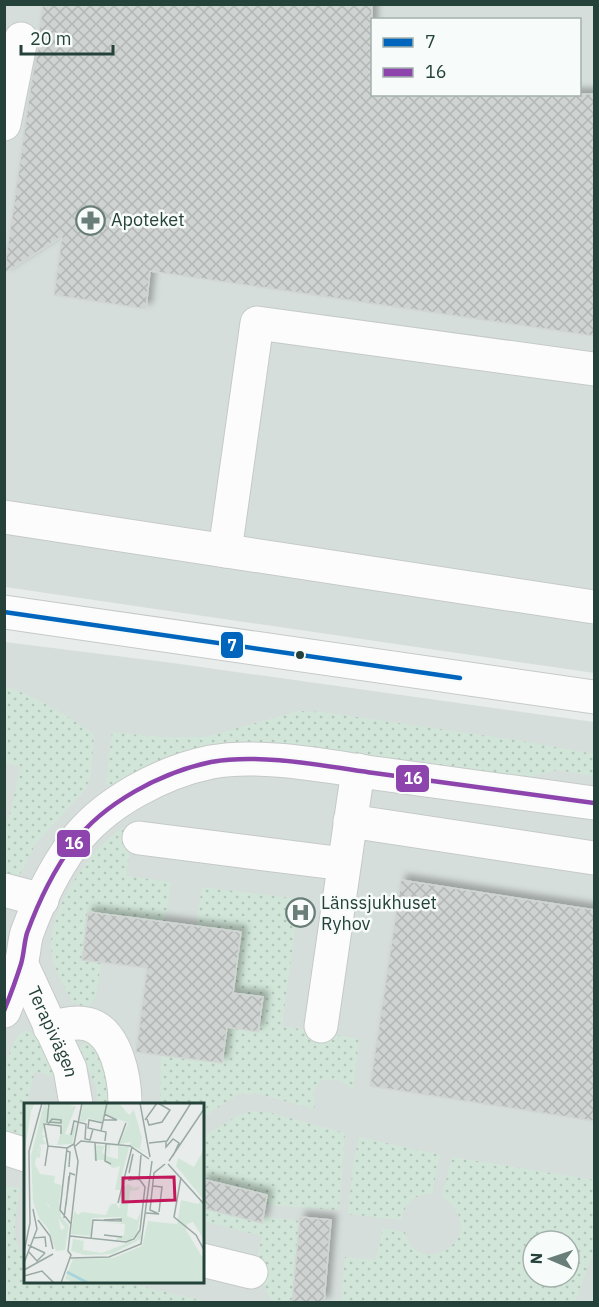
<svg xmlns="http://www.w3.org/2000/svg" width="599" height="1307" font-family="'IBM Plex Sans',sans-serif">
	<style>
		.built { fill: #d6dedb; fill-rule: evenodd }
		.grass { fill: url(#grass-dots); fill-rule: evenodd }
		.building { fill: url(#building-cross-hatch); stroke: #d1d6d4; stroke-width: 1.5; filter: url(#shadow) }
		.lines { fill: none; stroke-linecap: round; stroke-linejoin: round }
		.minor-casing { stroke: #c5cac8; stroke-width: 35 }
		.minor { stroke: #fcfcfc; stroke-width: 33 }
		.bus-1-casing { stroke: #f7fbf9; stroke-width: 9 }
		.bus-2-casing { stroke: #f7fbf9; stroke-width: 9 }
		.bus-1 { stroke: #0065bd; stroke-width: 4.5 }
		.bus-2 { stroke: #8e44ad; stroke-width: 4.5 }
		.bus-dot { fill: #24423a; stroke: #f7fbf9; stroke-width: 2 }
		.labels { text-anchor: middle; stroke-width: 5; stroke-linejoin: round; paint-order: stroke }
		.poi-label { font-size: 18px; fill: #24423a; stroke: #f7fbf9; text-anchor: start }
		.street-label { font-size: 18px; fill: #24423a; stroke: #f7fbf9 }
		.inset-river { fill: none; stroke: #a9d4db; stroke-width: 3 }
		.inset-road { fill: none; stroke: #9aa9a4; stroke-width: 1.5 }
		.view { fill: #c2185b; fill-opacity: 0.15; stroke: #c2185b; stroke-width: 3 }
		.inset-edge { fill: none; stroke: #24423a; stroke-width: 3 }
		.line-badge { stroke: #f7fbf9; stroke-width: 2 }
		.badge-label { font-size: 16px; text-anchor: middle; font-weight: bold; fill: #fff }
	</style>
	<defs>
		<pattern id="grass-dots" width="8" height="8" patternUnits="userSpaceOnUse" patternTransform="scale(1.5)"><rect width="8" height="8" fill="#d1e6d8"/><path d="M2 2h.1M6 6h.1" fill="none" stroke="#b3c6ba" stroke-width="1.8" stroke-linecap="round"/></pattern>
		<pattern id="building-cross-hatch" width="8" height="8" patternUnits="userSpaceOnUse" patternTransform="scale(1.5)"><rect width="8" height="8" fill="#cfd4d2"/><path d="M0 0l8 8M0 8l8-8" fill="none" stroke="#b2b7b5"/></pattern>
		<filter id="shadow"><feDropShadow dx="5.5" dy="-5.5" stdDeviation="3" flood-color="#0004"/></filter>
	</defs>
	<rect width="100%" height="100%" fill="#e8edeb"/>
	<path class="built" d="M 5,5 L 594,5 L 594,673 L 5,587 ZM 372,20 L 580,20 L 580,94 L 372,94 Z
		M 5,642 L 173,663 L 594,722 L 594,1302 L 5,1302 ZM 26,1104 L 202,1104 L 202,1282 L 26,1282 ZM 533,1241 L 569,1241 L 569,1277 L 533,1277 Z"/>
	<path class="grass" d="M 5,687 C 37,696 66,716 94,734 L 91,775 L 85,790 L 36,843 L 22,871 L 17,877 L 5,877 L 5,832 L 21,767 L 5,762 Z
		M 299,711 L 322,712 L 516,740 L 594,754 L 594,776 L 557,770 L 518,780 L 291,748 L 111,787 L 106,784 L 112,732 L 158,737 L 205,737 Z
		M 125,827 L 130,830 L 131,842 L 126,876 L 171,882 L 165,922 L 88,912 L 82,959 L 101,962 L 96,996 L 90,1005 L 83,1006 L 72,1002 C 63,985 52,966 51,946 C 50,908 92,845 125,827 Z
		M 202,887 L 299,899 L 282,1026 L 359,1039 L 353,1090 C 342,1080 336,1078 321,1080 L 313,1092 L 315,1105 L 314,1109 L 259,1094 L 238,1094 L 203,1118 L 202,1104 L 160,1104 L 161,1055 L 222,1063 L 227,1027 L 259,1031 L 263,997 L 233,993 L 241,932 L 196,926 Z
		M 23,1031 L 29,1031 C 39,1037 56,1065 55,1077 L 35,1071 L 27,1104 L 26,1104 L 23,1126 L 25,1127 L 25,1139 L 9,1133 L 5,1129 C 5,1101 0,1049 23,1031 Z
		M 89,1041 L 99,1046 L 115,1104 L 97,1104 L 96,1087 L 80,1051 L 82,1045 Z
		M 253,1111 L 271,1113 L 345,1133 L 339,1210 L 265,1205 L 267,1195 L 203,1179 L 202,1137 L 239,1115 Z
		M 359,1137 L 440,1155 L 432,1193 C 413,1195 406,1202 401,1220 L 348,1214 L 353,1165 Z
		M 452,1157 L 594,1180 L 594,1249 L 575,1302 L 341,1302 L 345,1257 L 376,1260 L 383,1228 L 405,1232 C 416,1283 497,1237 442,1196 ZM 533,1241 L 569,1241 L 569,1277 L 533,1277 Z
		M 5,1186 L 20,1188 C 17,1210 8,1240 25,1258 L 26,1282 L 123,1282 L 208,1302 L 18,1302 L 5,1299 Z
		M 202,1208 L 299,1221 L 292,1302 L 272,1302 L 255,1268 L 262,1236 L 203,1221 Z"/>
	<path class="building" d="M 43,4 L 372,4 L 372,94 L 594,94 L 594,336 L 150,271 L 146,309 L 54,295 L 62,236 L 4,273 L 31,84 L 39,43 L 39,32 Z
		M 401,880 L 594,910 L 594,1121 L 370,1086 Z
		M 88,912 L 241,932 L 233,993 L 263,997 L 258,1032 L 227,1027 L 222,1063 L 136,1052 L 147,968 L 82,960 Z
		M 202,1179 L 267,1195 L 262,1223 L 202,1208 Z
		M 300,1217 L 331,1220 L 324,1302 L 292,1302 Z"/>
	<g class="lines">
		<defs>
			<g id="minor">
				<path d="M 4,124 L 21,39"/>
				<path d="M 4,517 L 594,607"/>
				<path d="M 225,551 L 257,323 L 594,369"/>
				<path d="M 4,612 L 594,697"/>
				<path d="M 350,821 L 594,858"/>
				<path d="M 139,838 L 344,864"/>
				<path d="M 4,890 L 42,900"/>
				<path id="s1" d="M 21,963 L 70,1069 L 76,1104"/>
				<path d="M 4,1011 C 10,996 16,980 21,964 C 24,954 24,943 27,933 C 38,903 54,870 73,844 C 103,803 162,772 211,762 C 260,753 325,766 374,773 C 447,783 521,793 594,803"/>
				<path d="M 321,1026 L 358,770"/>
				<path d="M 50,1028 C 63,1025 75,1021 87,1024 C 117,1031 125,1079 125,1104"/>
				<path d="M 4,1148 L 26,1155"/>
				<path d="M 202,1260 L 251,1272"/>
			</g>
		</defs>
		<use href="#minor" class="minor-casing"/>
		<use href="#minor" class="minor"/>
		<defs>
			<path id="bus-1" d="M 4,612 L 460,678"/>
			<path id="bus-2" d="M 4,1011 C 10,996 16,980 21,964 C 24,954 24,943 27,933 C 38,903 54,870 73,844 C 103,803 162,772 211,762 C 260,753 325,766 374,773 C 447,783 521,793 594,803"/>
		</defs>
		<use href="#bus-1" class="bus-1-casing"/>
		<use href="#bus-2" class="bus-2-casing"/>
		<use href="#bus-1" class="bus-1"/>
		<use href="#bus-2" class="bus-2"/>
	</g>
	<defs>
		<symbol id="pharmacy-ring" viewBox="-11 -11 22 22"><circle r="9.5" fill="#f7fbf9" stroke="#697e78" stroke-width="1.5"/><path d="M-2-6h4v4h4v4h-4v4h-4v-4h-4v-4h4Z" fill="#697e78"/></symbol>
		<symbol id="hospital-ring" viewBox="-11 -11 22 22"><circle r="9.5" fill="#f7fbf9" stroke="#697e78" stroke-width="1.5"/><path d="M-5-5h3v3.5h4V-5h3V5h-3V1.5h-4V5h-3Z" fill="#697e78"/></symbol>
	</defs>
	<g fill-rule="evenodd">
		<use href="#pharmacy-ring" x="74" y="204" width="33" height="33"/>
		<use href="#hospital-ring" x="284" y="896" width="33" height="33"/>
	</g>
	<circle class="bus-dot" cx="300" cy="655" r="5"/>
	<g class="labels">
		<g class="poi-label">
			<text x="111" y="226">Apoteket</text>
			<text x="321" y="909">Länssjukhuset<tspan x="321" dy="21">Ryhov</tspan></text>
		</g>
		<g class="street-label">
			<text dy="6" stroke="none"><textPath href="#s1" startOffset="76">Terapivägen</textPath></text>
		</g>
	</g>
	<g transform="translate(24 1103)">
		<rect width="180" height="180" fill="#e8edeb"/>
		<path d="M 26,0 L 57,0 L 45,3 L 52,3 L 41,31 L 45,32 L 53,19 L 48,41 L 33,42 L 39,22 L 21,20 L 18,32 L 22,33 L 18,35 L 22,41 L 14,42 L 17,44 L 16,55 L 12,54 L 15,46 L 12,42 L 20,3 L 24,6 ZM 59,0 L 95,0 L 105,12 L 110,7 L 118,35 L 116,46 L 126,51 L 105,42 L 107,39 L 95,41 L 107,14 L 104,20 L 81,11 L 78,19 L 64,15 L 61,19 L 56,18 ZM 73,42 L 81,43 L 78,49 L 82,53 L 94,56 L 94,43 L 86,43 L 85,53 L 84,42 L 104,44 L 105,45 L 97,75 L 103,76 L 99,85 L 104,81 L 110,85 L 116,83 L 115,87 L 106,88 L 103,113 L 113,117 L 117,107 L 113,132 L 105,138 L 92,137 L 93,134 L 100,132 L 101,121 L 73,119 L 97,120 L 97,114 L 68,115 L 67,133 L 47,131 L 50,108 L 54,112 L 58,109 L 82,112 L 86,102 L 92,100 L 95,106 L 96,101 L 102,99 L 95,100 L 97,89 L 103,87 L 91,87 L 96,63 L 89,65 L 80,57 L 70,57 L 71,47 L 77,47 L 71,46 ZM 36,100 L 37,113 L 45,122 L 41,147 L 32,148 L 22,121 L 32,130 L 36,122 L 37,127 L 41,125 L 24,101 Z" fill="#d1e6d8"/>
		<path d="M 11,0 L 7,8 L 0,52 L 0,3 ZM 20,0 L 24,0 L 11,61 L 16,71 L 31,73 L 30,80 L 38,82 L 34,105 L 22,101 L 33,111 L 36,122 L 32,130 L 25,124 L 26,128 L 15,115 L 9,99 L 7,53 ZM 180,46 L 180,137 L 169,119 L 163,121 L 162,127 L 180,157 L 180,180 L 51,180 L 41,176 L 49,156 L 89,155 L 118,143 L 124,118 L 153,121 L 157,97 L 174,101 L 179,96 L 152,63 L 154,55 L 170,64 ZM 117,127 L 117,136 L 88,151 L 61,152 L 47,148 L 49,136 L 60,138 L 59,147 L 78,150 L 111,137 Z" fill="#d1e6d8"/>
		<path class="inset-river" d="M 43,169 L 64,180"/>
		<path class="inset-road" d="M 116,0 L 126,54M 123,16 L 125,22 L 138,19 L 146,7 L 134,0M 79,17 L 93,17 L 80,11M 121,17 L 133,0M 23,20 L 25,0M 79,20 L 65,17 L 64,25 L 82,29 L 81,38M 24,21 L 28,16 L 37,17 L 37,20 L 26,19M 77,28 L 83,0M 47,32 L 50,18 L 62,21 L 61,36 L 66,37 L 69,26M 142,39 L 142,44 L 149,36 L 155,40 L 149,53M 71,40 L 72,58M 125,40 L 143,38 L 167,0M 82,41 L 81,58 L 87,61M 94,42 L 102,20M 24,43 L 20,21 L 37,23 L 37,31M 50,44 L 57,38 L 106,43 L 125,56M 43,48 L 46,49 L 45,64M 145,58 L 180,6M 144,61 L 180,101M 21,63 L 24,43 L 43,45M 105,70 L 109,51M 157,74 L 150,114 L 172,132 L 180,147M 115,76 L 117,52M 129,83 L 138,84 L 135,109M 94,100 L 108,44M 42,102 L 45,73M 122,110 L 135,111 L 126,107 L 130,70 L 141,61M 40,115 L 46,70 L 51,72M 14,117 L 26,133 L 29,146M 47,121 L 36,107 L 43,45 L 50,41M 80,132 L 98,134M 46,133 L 102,139 L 110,136 L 116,127 L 121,84 L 116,77 L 113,76 L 106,74 L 105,77 L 112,76M 9,135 L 21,134 L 22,144M 67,136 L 69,117 L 97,118 L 97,116 L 80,117M 4,142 L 21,150M 4,148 L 13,158 L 21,150M 0,149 L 6,120 L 5,48 L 18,0M 46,155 L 85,154 L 117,141 L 128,58M 0,160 L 13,126 L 9,106M 0,167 L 29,151M 0,173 L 18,168 L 30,180M 37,180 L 47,152 L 44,148 L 54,58 L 50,41 L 58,0"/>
		<path class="view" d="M 150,74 L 151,97 L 99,99 L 99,75 Z"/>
		<rect width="180" height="180" class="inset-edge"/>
	</g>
	<g class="line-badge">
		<rect x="220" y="631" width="24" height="28" rx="6" fill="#0065bd"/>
		<rect x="395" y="764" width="35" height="29" rx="6" fill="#8e44ad"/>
		<rect x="56" y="829" width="35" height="29" rx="6" fill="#8e44ad"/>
	</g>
	<g class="badge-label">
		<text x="232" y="651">7</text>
		<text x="413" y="784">16</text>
		<text x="74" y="849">16</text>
	</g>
	<rect width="599" height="1307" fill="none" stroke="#24423a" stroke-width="12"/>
	<rect x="371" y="18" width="210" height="78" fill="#f7fbf9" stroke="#a3b1ad" stroke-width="1.5"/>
	<rect x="383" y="38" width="30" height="9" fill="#0065bd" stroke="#a3b1ad" stroke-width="1.5"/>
	<text x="425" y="48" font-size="18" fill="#24423a">7</text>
	<rect x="383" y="68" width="30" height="9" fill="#8e44ad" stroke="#a3b1ad" stroke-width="1.5"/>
	<text x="425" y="78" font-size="18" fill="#24423a">16</text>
	<g transform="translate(551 1259) rotate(272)"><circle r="28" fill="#f7fbf9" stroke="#a3b1ad" stroke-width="1.5"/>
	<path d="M0-4.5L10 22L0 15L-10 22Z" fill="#697e78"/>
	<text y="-9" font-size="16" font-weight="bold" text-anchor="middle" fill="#24423a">N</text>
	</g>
	<path d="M21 45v9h92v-9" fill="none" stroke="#24423a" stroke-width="3"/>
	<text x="30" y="45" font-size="18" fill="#24423a" stroke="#f7fbf9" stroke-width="4.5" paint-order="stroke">20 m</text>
</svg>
